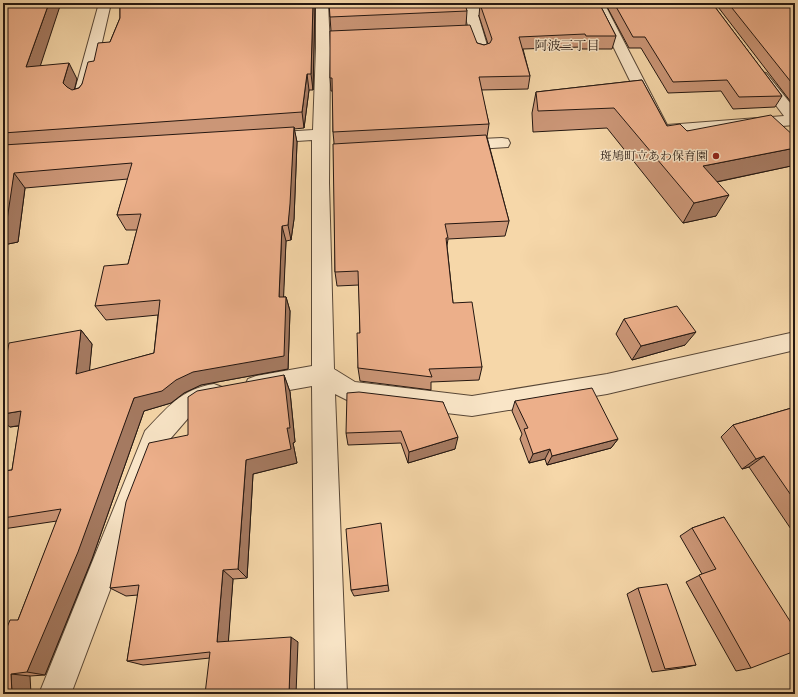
<svg xmlns="http://www.w3.org/2000/svg" width="798" height="697" font-family="Cardo,'Noto Serif JP',serif">
	<style>
		.lines { fill: none; stroke-linecap: round; stroke-linejoin: round }
		.minor-casing { stroke: #584737; stroke-width: 2 }
		.minor { fill: #f9e5c7; fill-rule: evenodd }
		.wall { fill: #cb9677; stroke: #241711 }
		.shaded-wall { fill: #a57a61; stroke: #241711 }
		.building { fill: #ecaf8a; stroke: #241711 }
		.poi-dot { fill: #8f2418; stroke: #f9e5c7; stroke-width: 1.5 }
		.labels { text-anchor: middle; stroke-width: 3; stroke-linejoin: round; paint-order: stroke }
		.far-poi-label { font-size: 12px; fill: #241711; stroke: #f9e5c7; text-anchor: end }
		.far-neighbourhood-label { font-size: 13px; fill: #241711; stroke: #f9e5c7 }
	</style>
	<rect width="100%" height="100%" fill="#f6d7a9"/>
	<filter id="stains"><feTurbulence type="fractalNoise" baseFrequency=".005" numOctaves="4"/><feColorMatrix values="0 0 0 0 .2 0 0 0 0 .09 0 0 0 0 .02 0 0 0 .5 -.17"/></filter>
	<radialGradient id="worn" r=".72"><stop offset=".6" stop-color="#630" stop-opacity="0"/><stop offset="1" stop-color="#630" stop-opacity=".3"/></radialGradient>
	<g class="lines">
		<defs>
			<path id="minor" d="M 99,3 L 111,3 L 91,90 L 88,93 L 83,95 L 78,93 L 75,90 Z
				M 316,3 L 328,3 L 330,48 L 329,183 L 334,369 L 355,382 L 472,396 L 607,374 L 795,332 L 795,350 L 607,394 L 472,416 L 351,402 L 335,394 L 347,694 L 315,694 L 312,386 L 256,396 L 248,393 L 245,386 L 248,379 L 256,376 L 312,366 L 312,140 L 266,143 L 260,142 L 258,138 L 260,134 L 266,133 L 313,130 L 316,48 Z
				M 462,3 L 474,3 L 476,7 L 508,6 L 513,7 L 515,10 L 513,13 L 508,14 L 478,15 L 489,52 L 487,55 L 482,56 L 477,55 L 475,52 Z
				M 592,3 L 604,3 L 667,125 L 784,116 L 754,76 L 756,73 L 761,72 L 766,73 L 795,109 L 795,125 L 662,135 L 656,134 Z
				M 502,138 L 508,139 L 510,143 L 508,147 L 460,150 L 454,149 L 452,145 L 454,141 L 460,140 Z
				M 214,384 L 222,387 L 226,394 L 222,401 L 206,405 L 190,416 L 164,446 L 71,694 L 39,694 L 145,431 C 167,408 181,389 214,384 Z"/>
		</defs>
		<use href="#minor" class="minor-casing"/>
		<use href="#minor" class="minor"/>
	</g>
	<path class="wall" d="M 120,3 L 315,3 L 313,90 L 309,90 L 304,128 L 294,129 L 297,142 L 294,219 L 291,240 L 286,241 L 283,297 L 286,297 L 290,311 L 288,369 L 201,385 L 184,393 L 171,403 L 144,411 L 92,559 L 45,675 L 30,676 L 3,694 L 18,620 L 57,521 L 3,529 L 3,471 L 12,470 L 19,426 L 10,427 L 81,330 L 92,344 L 89,371 L 154,353 L 158,315 L 106,320 L 95,306 L 128,264 L 137,230 L 126,230 L 117,215 L 128,179 L 25,188 L 18,242 L 3,245 L 3,10 L 41,66 L 77,79 L 74,89 L 79,88 L 82,84 L 94,61 L 110,42 L 120,18 Z
		M 329,3 L 466,8 L 467,11 L 466,25 L 477,43 L 484,45 L 488,44 L 479,16 L 480,4 L 483,4 L 483,3 L 599,3 L 616,36 L 612,49 L 582,49 L 581,47 L 523,49 L 530,76 L 528,89 L 481,90 L 489,124 L 487,137 L 509,221 L 505,236 L 448,239 L 447,246 L 453,303 L 482,367 L 479,380 L 431,382 L 431,390 L 360,381 L 358,368 L 360,333 L 359,285 L 337,286 L 335,272 L 334,143 L 333,132 L 333,91 L 331,91 L 330,78 L 331,31 Z
		M 605,3 L 712,3 L 782,96 L 775,107 L 733,109 L 721,91 L 668,93 L 641,48 L 629,48 Z
		M 715,3 L 795,3 L 795,106 L 794,106 Z
		M 642,80 L 667,126 L 687,131 L 795,137 L 795,160 L 791,166 L 717,182 L 716,216 L 683,223 L 607,128 L 533,132 L 532,113 L 536,92 Z
		M 624,319 L 685,345 L 632,360 L 616,334 Z
		M 284,375 L 290,392 L 295,442 L 293,443 L 297,463 L 253,474 L 247,578 L 233,579 L 228,642 L 298,642 L 210,658 L 143,665 L 127,661 L 138,595 L 126,596 L 110,588 L 188,435 Z
		M 515,401 L 618,439 L 611,448 L 547,465 L 545,459 L 529,463 L 520,439 L 522,434 L 512,411 Z
		M 443,402 L 455,449 L 408,463 L 401,443 L 348,445 L 346,433 Z
		M 795,407 L 795,535 L 749,467 L 742,469 L 721,437 L 733,425 Z
		M 724,517 L 751,668 L 736,671 L 686,582 L 702,574 L 680,536 L 692,528 Z
		M 388,585 L 389,591 L 354,596 L 351,590 Z
		M 638,588 L 696,665 L 682,668 L 652,672 L 627,594 Z"/>
	<path class="shaded-wall" d="M 49,3 L 61,3 L 35,82 L 26,67 Z
		M 313,3 L 315,3 L 313,90 L 311,74 Z
		M 69,63 L 77,79 L 72,99 L 63,83 Z
		M 307,74 L 309,90 L 304,128 L 302,112 Z
		M 294,127 L 297,142 L 294,219 L 291,240 L 288,225 Z
		M 795,148 L 795,160 L 791,166 L 692,187 L 703,166 Z
		M 14,173 L 25,188 L 18,242 L 3,245 L 3,228 Z
		M 729,195 L 716,216 L 683,223 L 694,203 Z
		M 282,226 L 286,241 L 283,311 L 279,297 Z
		M 286,297 L 290,311 L 288,369 L 201,385 L 184,393 L 171,403 L 144,411 L 92,559 L 45,675 L 27,672 L 134,398 Z
		M 81,330 L 92,344 L 88,387 L 76,374 Z
		M 696,332 L 685,345 L 632,360 L 641,346 Z
		M 284,375 L 290,392 L 295,442 L 293,443 L 297,463 L 253,474 L 247,578 L 238,569 L 246,460 L 287,428 Z
		M 21,411 L 35,423 L 10,427 L 3,422 L 3,414 Z
		M 458,437 L 455,449 L 408,463 L 409,452 Z
		M 618,439 L 611,448 L 547,465 L 552,456 Z
		M 550,449 L 545,459 L 529,463 L 533,454 Z
		M 764,456 L 749,467 L 742,469 L 756,459 Z
		M 223,570 L 233,579 L 228,647 L 217,642 Z
		M 291,637 L 298,642 L 296,694 L 289,694 Z
		M 11,674 L 30,676 L 31,694 L 12,694 Z"/>
	<path class="building" d="M 6,3 L 49,3 L 26,67 L 69,63 L 63,83 L 67,87 L 72,90 L 79,88 L 82,84 L 88,62 L 94,61 L 98,43 L 110,42 L 120,18 L 120,3 L 313,3 L 311,74 L 307,74 L 302,112 L 3,133 L 3,10 Z
		M 329,3 L 466,3 L 465,4 L 467,11 L 330,17 Z
		M 498,3 L 599,3 L 616,36 L 586,36 L 585,34 L 519,37 L 530,76 L 479,77 L 489,124 L 333,132 L 332,78 L 330,78 L 330,31 L 470,25 L 477,43 L 484,45 L 490,43 L 492,39 L 480,4 Z
		M 614,3 L 712,3 L 782,96 L 739,97 L 727,80 L 673,82 L 645,37 L 633,37 Z
		M 728,3 L 795,3 L 795,87 Z
		M 642,80 L 667,126 L 680,124 L 687,131 L 771,115 L 795,137 L 795,148 L 703,166 L 729,195 L 694,203 L 614,108 L 538,111 L 536,92 Z
		M 294,127 L 290,204 L 288,225 L 282,226 L 279,297 L 286,297 L 284,356 L 193,372 L 176,380 L 162,391 L 134,398 L 78,552 L 27,672 L 11,674 L 12,694 L 3,694 L 3,637 L 10,620 L 18,620 L 61,509 L 3,518 L 3,471 L 12,470 L 21,411 L 3,414 L 3,375 L 9,343 L 81,330 L 76,374 L 154,353 L 160,300 L 95,306 L 104,266 L 128,264 L 141,214 L 117,215 L 132,163 L 14,173 L 6,227 L 3,228 L 3,145 Z
		M 486,135 L 509,221 L 445,224 L 448,238 L 446,238 L 453,303 L 472,302 L 482,367 L 429,369 L 432,377 L 358,368 L 357,333 L 360,333 L 358,271 L 335,272 L 333,144 Z
		M 677,306 L 696,332 L 641,346 L 624,319 Z
		M 284,375 L 290,428 L 287,428 L 291,449 L 246,460 L 238,569 L 223,570 L 217,642 L 291,637 L 289,694 L 205,694 L 210,652 L 127,661 L 139,585 L 110,588 L 126,502 L 149,443 L 188,435 L 188,397 L 197,391 Z
		M 592,388 L 618,439 L 552,456 L 550,449 L 533,454 L 524,429 L 528,428 L 515,401 Z
		M 359,392 L 443,402 L 458,437 L 409,452 L 401,431 L 346,433 L 347,393 Z
		M 795,407 L 795,501 L 764,456 L 756,459 L 733,425 Z
		M 724,517 L 795,629 L 795,651 L 751,668 L 699,575 L 716,569 L 692,528 Z
		M 381,523 L 388,585 L 351,590 L 346,529 Z
		M 667,584 L 696,665 L 665,669 L 638,588 Z"/>
	<circle class="poi-dot" cx="716" cy="156" r="4"/>
	<g class="labels">
		<g class="far-poi-label">
			<text x="708" y="160">斑鳩町立あわ保育園</text>
		</g>
		<g class="far-neighbourhood-label">
			<text x="567" y="50">阿波三丁目</text>
		</g>
	</g>
	<rect width="798" height="697" fill="none" stroke="#f6d7a9" stroke-width="16"/>
	<rect x="4" y="4" width="790" height="689" fill="none" stroke="#241711" stroke-width="2"/>
	<rect x="8" y="8" width="782" height="681" fill="none" stroke="#241711"/>
	<rect width="100%" height="100%" filter="url(#stains)"/>
	<rect width="100%" height="100%" fill="url(#worn)"/>
</svg>
